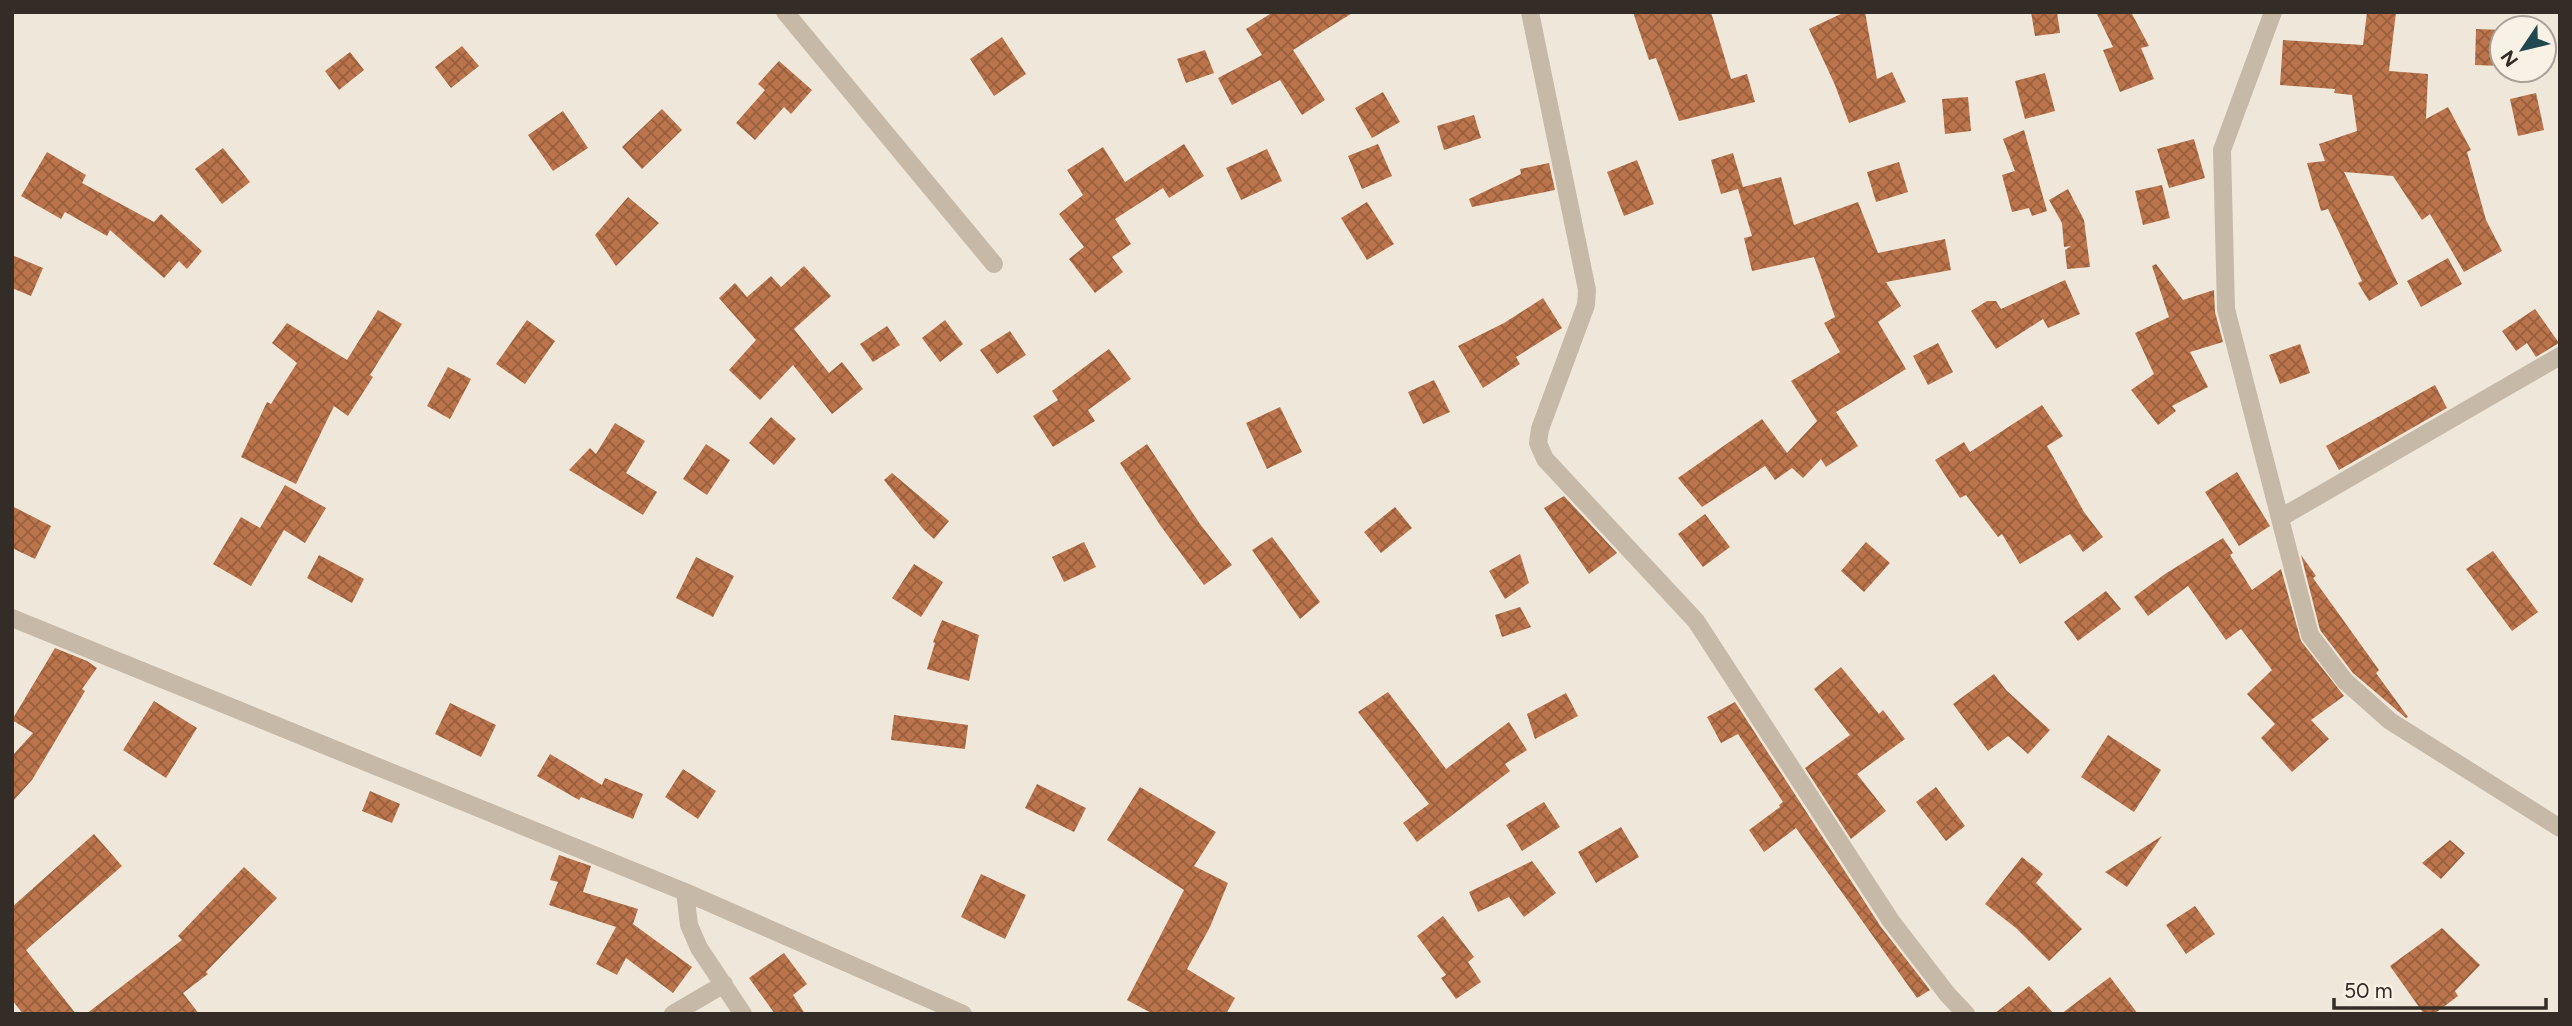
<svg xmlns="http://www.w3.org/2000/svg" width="2572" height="1026" font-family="Figtree,sans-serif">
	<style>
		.building { fill: url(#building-cross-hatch) }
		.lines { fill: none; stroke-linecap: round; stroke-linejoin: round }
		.minor { stroke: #c6b9a7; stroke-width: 18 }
	</style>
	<defs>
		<pattern id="building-cross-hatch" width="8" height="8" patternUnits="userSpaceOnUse" patternTransform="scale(1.75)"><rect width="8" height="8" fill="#bb744b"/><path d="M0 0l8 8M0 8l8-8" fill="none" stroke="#995f3e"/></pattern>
	</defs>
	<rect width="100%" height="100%" fill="#efe8da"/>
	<path class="building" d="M 1273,12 L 1354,12 L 1293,50 L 1325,100 L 1302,115 L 1280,80 L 1232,105 L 1218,78 L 1262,55 L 1246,29 Z
		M 1633,12 L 1711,12 L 1731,79 L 1747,74 L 1755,102 L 1679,121 L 1656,58 L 1649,60 Z
		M 1845,12 L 1865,12 L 1877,79 L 1892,72 L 1906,102 L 1849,123 L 1835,85 L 1809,29 Z
		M 2031,12 L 2057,12 L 2060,33 L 2035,36 Z
		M 2096,12 L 2131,12 L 2149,46 L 2141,48 L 2154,79 L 2120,92 L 2103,50 L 2113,47 Z
		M 2367,12 L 2396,12 L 2389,71 L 2428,74 L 2426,119 L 2448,107 L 2471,150 L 2467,152 L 2486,220 L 2502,251 L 2464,272 L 2430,214 L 2422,220 L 2393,176 L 2344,172 L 2398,284 L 2369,301 L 2358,283 L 2362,281 L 2328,209 L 2321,211 L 2307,163 L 2325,161 L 2319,144 L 2357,131 L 2352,95 L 2334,93 L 2335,89 L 2280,85 L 2283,40 L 2363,45 Z
		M 2476,29 L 2502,30 L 2502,66 L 2475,65 Z
		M 1002,37 L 1026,74 L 994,96 L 970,59 Z
		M 462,46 L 479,66 L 451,88 L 435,67 Z
		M 1205,50 L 1214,73 L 1186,83 L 1177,59 Z
		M 350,52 L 364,70 L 339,90 L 325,71 Z
		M 779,61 L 812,90 L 791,114 L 784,107 L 755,140 L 736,123 L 765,90 L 758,84 Z
		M 2045,73 L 2055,111 L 2025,119 L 2015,81 Z
		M 1383,92 L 1400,122 L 1372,138 L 1355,108 Z
		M 2536,93 L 2544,130 L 2518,136 L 2510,99 Z
		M 1968,97 L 1971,131 L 1945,134 L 1942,99 Z
		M 662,109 L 682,130 L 642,169 L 622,147 Z
		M 563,111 L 588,148 L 553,171 L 528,135 Z
		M 1474,115 L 1481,138 L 1444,150 L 1437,126 Z
		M 2024,130 L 2047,211 L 2032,216 L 2029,208 L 2012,212 L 2002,175 L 2015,171 L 2003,139 Z
		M 2194,139 L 2205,178 L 2169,188 L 2157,149 Z
		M 1184,144 L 1204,176 L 1169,198 L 1163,188 L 1115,219 L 1131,244 L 1112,257 L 1123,272 L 1095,293 L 1069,259 L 1084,247 L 1059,214 L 1083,195 L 1067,170 L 1103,147 L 1125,182 Z
		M 1378,144 L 1392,176 L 1362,189 L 1348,156 Z
		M 223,148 L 250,182 L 222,204 L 195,169 Z
		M 1267,149 L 1282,181 L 1241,200 L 1226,168 Z
		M 47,152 L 86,175 L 82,183 L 154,222 L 161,214 L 202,251 L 187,269 L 179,261 L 164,278 L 110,230 L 107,236 L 65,212 L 61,219 L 21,196 Z
		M 1733,153 L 1743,187 L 1781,177 L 1794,225 L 1858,202 L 1878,253 L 1945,239 L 1951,270 L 1886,282 L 1901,306 L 1878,322 L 1906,369 L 1836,412 L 1858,446 L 1826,467 L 1821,459 L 1803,478 L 1792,468 L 1775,480 L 1765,466 L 1702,507 L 1678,478 L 1762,419 L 1787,453 L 1817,421 L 1791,381 L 1840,352 L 1824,323 L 1835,317 L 1814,257 L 1752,271 L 1744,238 L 1752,236 L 1738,189 L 1721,194 L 1711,160 Z
		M 1637,160 L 1654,204 L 1624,216 L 1607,172 Z
		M 1899,162 L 1908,192 L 1876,202 L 1867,172 Z
		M 1549,163 L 1555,190 L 1472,207 L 1469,199 L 1521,174 L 1520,169 Z
		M 2162,185 L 2170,218 L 2143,225 L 2135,191 Z
		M 2068,189 L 2084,220 L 2090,267 L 2067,269 L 2065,250 L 2071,246 L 2064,247 L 2062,223 L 2049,200 Z
		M 628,197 L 659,223 L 616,266 L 595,235 Z
		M 1367,202 L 1394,244 L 1367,260 L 1341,218 Z
		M 12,255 L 43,268 L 31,296 L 12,288 Z
		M 2448,258 L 2462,284 L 2421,307 L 2407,281 Z
		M 2156,264 L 2183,300 L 2214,290 L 2215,312 L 2223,342 L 2190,352 L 2208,387 L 2172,406 L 2176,411 L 2158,425 L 2131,390 L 2154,374 L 2135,333 L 2169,317 L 2152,266 Z
		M 804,266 L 831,296 L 794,329 L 829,373 L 842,362 L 863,389 L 832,414 L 793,365 L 760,400 L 729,370 L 756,340 L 719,298 L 735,283 L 747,297 L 771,276 L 781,287 Z
		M 2065,280 L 2080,314 L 2048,328 L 2043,319 L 1996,349 L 1971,311 L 1987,301 L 1996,301 L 2001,309 Z
		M 1543,298 L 1562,328 L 1516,357 L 1520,364 L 1483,388 L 1458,346 L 1504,323 Z
		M 2535,309 L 2559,343 L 2536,357 L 2527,343 L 2516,351 L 2502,331 Z
		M 378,310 L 402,324 L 370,375 L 373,377 L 348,416 L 334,406 L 296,484 L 241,457 L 267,402 L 271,404 L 297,363 L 272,343 L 287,323 L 347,360 Z
		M 527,320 L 555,341 L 525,384 L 496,364 Z
		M 945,320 L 963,344 L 940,362 L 922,338 Z
		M 887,326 L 900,345 L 873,362 L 860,344 Z
		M 1010,331 L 1026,355 L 997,374 L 980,350 Z
		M 1938,343 L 1953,372 L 1928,385 L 1913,356 Z
		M 2300,344 L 2310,373 L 2280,384 L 2269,355 Z
		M 1109,349 L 1131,379 L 1088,410 L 1095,421 L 1053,447 L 1033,416 L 1058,400 L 1052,391 Z
		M 448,367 L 471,379 L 450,419 L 427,406 Z
		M 1434,380 L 1450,412 L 1423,424 L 1408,392 Z
		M 2435,385 L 2447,408 L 2339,470 L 2326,446 Z
		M 2042,405 L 2063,436 L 2047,446 L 2084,512 L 2103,537 L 2083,552 L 2070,534 L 2020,564 L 2002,534 L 1998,537 L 1966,495 L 1960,498 L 1935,460 L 1964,442 L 1970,452 Z
		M 1280,407 L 1302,452 L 1267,469 L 1246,423 Z
		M 771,417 L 796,439 L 774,465 L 749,443 Z
		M 615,423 L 645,441 L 626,473 L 657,492 L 643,515 L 569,470 L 590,448 L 596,454 Z
		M 706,444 L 730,460 L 707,495 L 683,479 Z
		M 1147,444 L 1200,524 L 1232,565 L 1204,585 L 1160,525 L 1120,463 Z
		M 2237,472 L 2270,526 L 2239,546 L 2205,492 Z
		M 892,473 L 949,521 L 934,539 L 924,530 L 884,480 Z
		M 285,485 L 326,508 L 305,543 L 284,530 L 251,586 L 213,564 L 241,517 L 260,528 Z
		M 1564,496 L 1617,553 L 1589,574 L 1544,508 Z
		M 12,506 L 51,526 L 35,559 L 12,548 Z
		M 1395,507 L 1412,528 L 1381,553 L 1364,532 Z
		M 1705,514 L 1730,547 L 1703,567 L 1678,534 Z
		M 1272,537 L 1320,602 L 1300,619 L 1252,550 Z
		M 2223,538 L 2233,553 L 2230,555 L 2252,590 L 2281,569 L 2301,641 L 2344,696 L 2311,720 L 2329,739 L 2292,772 L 2261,738 L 2275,724 L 2247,694 L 2272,670 L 2241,629 L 2226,640 L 2188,586 L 2148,616 L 2134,597 L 2165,574 Z
		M 1084,542 L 1096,567 L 1064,582 L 1052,557 Z
		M 1866,542 L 1890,563 L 1864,592 L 1841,571 Z
		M 2493,551 L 2538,612 L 2512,631 L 2466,569 Z
		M 1520,554 L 1529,583 L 1505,599 L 1489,571 Z
		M 319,555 L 364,579 L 352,603 L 307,578 Z
		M 2301,555 L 2316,576 L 2313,578 L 2379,670 L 2376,673 L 2408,717 L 2406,718 L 2353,673 L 2320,630 Z
		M 696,557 L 734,576 L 713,617 L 676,598 Z
		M 914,564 L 943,582 L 921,617 L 892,598 Z
		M 2106,591 L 2121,609 L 2078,641 L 2064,622 Z
		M 1520,607 L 1531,627 L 1502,637 L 1495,615 Z
		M 942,620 L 979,635 L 969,681 L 927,669 L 935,643 L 933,642 Z
		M 55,648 L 87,661 L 97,668 L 82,689 L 85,691 L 32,780 L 12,802 L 12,756 L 33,733 L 12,720 Z
		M 1841,667 L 1879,714 L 1883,710 L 1905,739 L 1857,774 L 1886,811 L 1851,839 L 1805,768 L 1850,735 L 1814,689 Z
		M 1994,674 L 2006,690 L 2050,730 L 2028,754 L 2008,736 L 1988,751 L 1953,704 Z
		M 1388,692 L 1446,769 L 1509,722 L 1527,750 L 1505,764 L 1510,771 L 1417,842 L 1403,823 L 1429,804 L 1358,712 Z
		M 1566,693 L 1578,716 L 1535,739 L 1527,714 Z
		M 154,701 L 197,728 L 166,778 L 123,750 Z
		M 1735,702 L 1881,927 L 1930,990 L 1917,998 L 1796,828 L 1764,852 L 1749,830 L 1780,807 L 1779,805 L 1783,802 L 1738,734 L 1721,743 L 1707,717 Z
		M 450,703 L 496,725 L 481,757 L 435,734 Z
		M 894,715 L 968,725 L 965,749 L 891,740 Z
		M 2108,735 L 2161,770 L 2134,812 L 2081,777 Z
		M 550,754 L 602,785 L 605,778 L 643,794 L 633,819 L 581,797 L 579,800 L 537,776 Z
		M 683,769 L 716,791 L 698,819 L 665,797 Z
		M 1037,784 L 1086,808 L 1074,832 L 1025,808 Z
		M 1140,787 L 1216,832 L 1194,866 L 1228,883 L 1210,927 L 1187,969 L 1235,998 L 1226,1014 L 1153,1014 L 1127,1000 L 1184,890 L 1107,840 Z
		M 1936,787 L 1965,826 L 1946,841 L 1916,802 Z
		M 370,791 L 400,804 L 392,823 L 362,811 Z
		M 1544,802 L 1560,827 L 1522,851 L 1506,825 Z
		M 1621,827 L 1639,857 L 1596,883 L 1578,852 Z
		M 94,834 L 122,866 L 26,950 L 76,1014 L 23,1014 L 12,1000 L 12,907 Z
		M 2162,836 L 2127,887 L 2105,872 Z
		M 2450,840 L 2465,853 L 2441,879 L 2422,863 Z
		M 559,855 L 591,866 L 583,892 L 638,909 L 633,924 L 692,967 L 673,993 L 626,958 L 617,975 L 596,964 L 616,927 L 549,905 L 558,882 L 550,880 Z
		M 2022,857 L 2043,874 L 2036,883 L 2082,929 L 2049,961 L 2016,928 L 1985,904 Z
		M 1532,861 L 1556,893 L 1524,917 L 1509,897 L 1478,912 L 1469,892 Z
		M 244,867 L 277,898 L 206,972 L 208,974 L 183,993 L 199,1014 L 86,1014 L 182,940 L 178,936 Z
		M 981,874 L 1026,895 L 1005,939 L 961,917 Z
		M 2195,906 L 2215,934 L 2186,954 L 2166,925 Z
		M 1443,916 L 1474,957 L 1468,962 L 1481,982 L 1456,999 L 1441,978 L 1446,975 L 1417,936 Z
		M 2442,928 L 2480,965 L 2455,991 L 2458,996 L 2434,1014 L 2424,1014 L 2390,966 Z
		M 784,953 L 807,984 L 793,995 L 805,1014 L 775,1014 L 749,978 Z
		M 2110,977 L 2138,1014 L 2061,1014 Z
		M 2029,986 L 2054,1014 L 1994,1014 Z"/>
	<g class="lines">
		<path class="minor" d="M 785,12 L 994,264
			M 1530,12 L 1587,290 L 1586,305 L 1540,429 L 1538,443 L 1545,459 L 1696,621 L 1891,921 L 1948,995 L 1966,1014
			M 2273,12 L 2222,150 L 2226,309 L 2310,635 L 2345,681 L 2390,721 L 2560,828
			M 2280,518 L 2560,356
			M 12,618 L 685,892 L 963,1014
			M 685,892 L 689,925 L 699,948 L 743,1014
			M 673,1014 L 724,984"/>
	</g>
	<rect width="2572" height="1026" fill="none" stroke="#332c27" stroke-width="28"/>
	<g transform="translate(2523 49) rotate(235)"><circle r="33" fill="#f7f1e6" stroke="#a9a29a" stroke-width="2"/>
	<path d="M0-5L12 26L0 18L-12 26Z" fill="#204851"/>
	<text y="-10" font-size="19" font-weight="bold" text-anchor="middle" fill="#332c27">N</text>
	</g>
	<path d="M2334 998v10h212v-10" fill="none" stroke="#332c27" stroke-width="3.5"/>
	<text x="2344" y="998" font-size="21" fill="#332c27" stroke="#f7f1e6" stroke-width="5" paint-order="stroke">50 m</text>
</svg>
